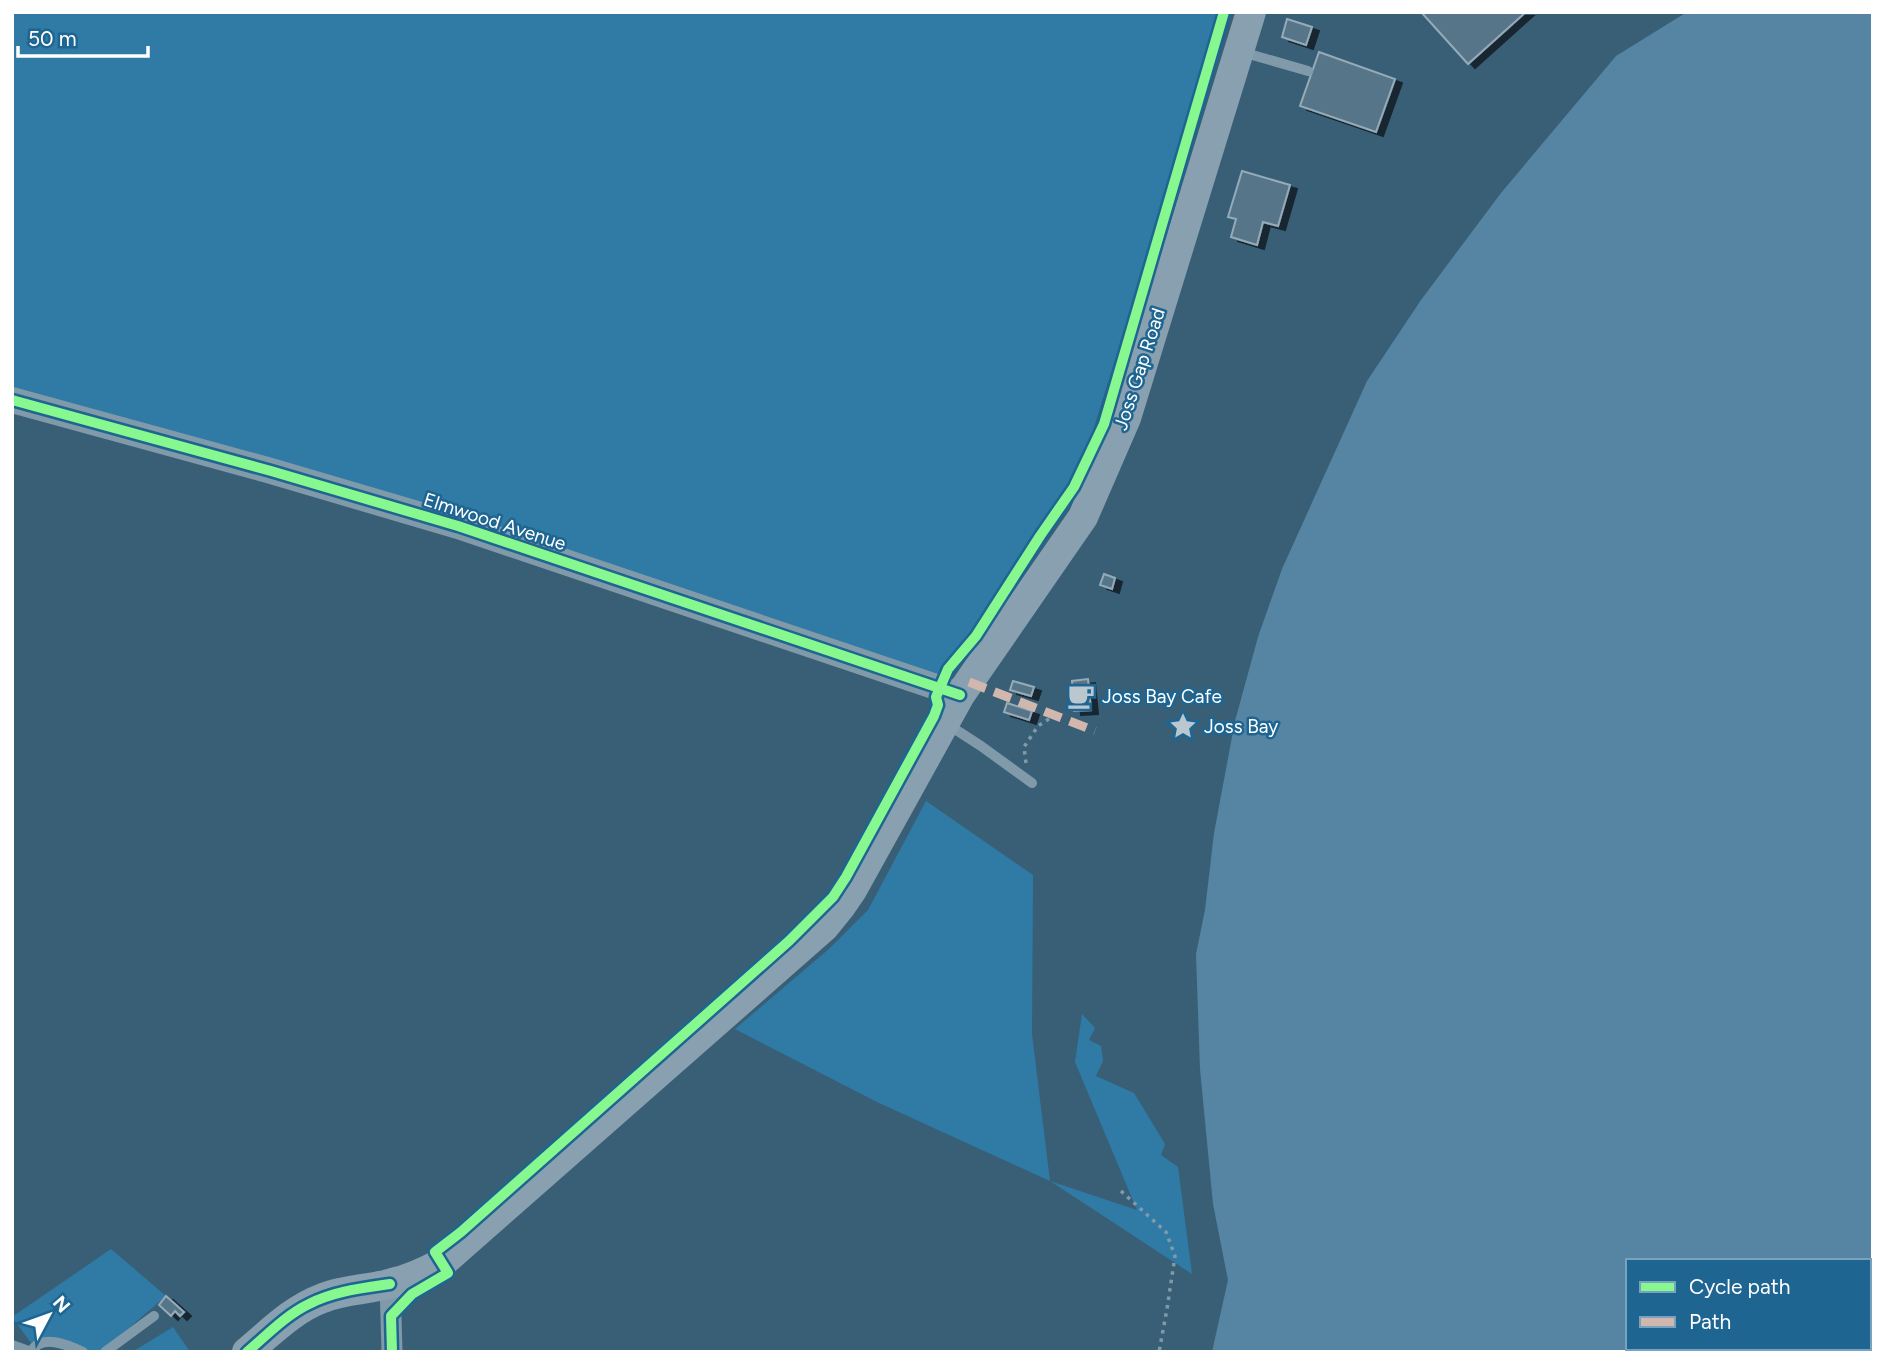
<svg xmlns="http://www.w3.org/2000/svg" width="1885" height="1364" font-family="Figtree,sans-serif">
	<style>
		.green { fill: #2f7ba6 }
		.water { fill: #5685a3; fill-rule: evenodd }
		.building { fill: #567588; stroke: #95abb8; stroke-width: 2; filter: url(#shadow) }
		.lines { fill: none; stroke-linecap: round; stroke-linejoin: round }
		.path { stroke: #809aaa; stroke-width: 3.5; stroke-dasharray: 3.5 5; stroke-linecap: butt }
		.service { stroke: #809aaa; stroke-width: 10 }
		.minor { stroke: #809aaa; stroke-width: 21 }
		.tertiary { stroke: #809aaa; stroke-width: 26 }
		.secondary { stroke: #88a0af; stroke-width: 30 }
		.quiet { stroke: #d1b7ad; stroke-width: 9; stroke-dasharray: 18 9; stroke-linecap: butt }
		.cycleway-casing { stroke: #1e6592; stroke-width: 15 }
		.cycleway { stroke: #87f88f; stroke-width: 10 }
		.labels { text-anchor: middle; stroke-width: 5; stroke-linejoin: round; paint-order: stroke }
		.street-label { font-size: 19px; fill: #fff; stroke: #1e6592 }
		.poi-label { font-size: 19px; fill: #fff; stroke: #1e6592; text-anchor: start }
	</style>
	<defs>
		<filter id="shadow"><feDropShadow dx="7" dy="4" stdDeviation="0" flood-color="#0009"/></filter>
	</defs>
	<rect width="100%" height="100%" fill="#395f77"/>
	<path class="green" d="M 12,12 L 1219,12 L 1180,149 L 1084,460 L 1070,489 L 1041,528 L 970,641 L 940,676 L 12,388 Z
		M 926,801 L 1033,875 L 1032,1034 L 1050,1181 L 1137,1210 L 1075,1062 L 1082,1014 L 1095,1028 L 1089,1040 L 1101,1046 L 1103,1061 L 1096,1076 L 1134,1093 L 1165,1144 L 1161,1155 L 1178,1167 L 1192,1274 L 1050,1181 L 877,1102 L 735,1029 L 830,948 L 868,910 Z
		M 111,1249 L 166,1296 L 101,1352 L 84,1352 L 72,1347 L 34,1347 L 12,1317 Z
		M 173,1327 L 190,1352 L 132,1352 Z"/>
	<path class="water" d="M 1687,12 L 1873,12 L 1873,1352 L 1212,1352 L 1228,1280 L 1213,1204 L 1200,1069 L 1196,954 L 1205,910 L 1214,833 L 1235,721 L 1258,637 L 1282,569 L 1367,381 L 1421,300 L 1501,193 L 1616,56 ZM 1628,1261 L 1869,1261 L 1869,1348 L 1628,1348 Z"/>
	<path class="building" d="M 1421,12 L 1526,12 L 1468,64 Z
		M 1287,19 L 1312,27 L 1306,45 L 1282,37 Z
		M 1319,52 L 1395,79 L 1376,132 L 1300,106 Z
		M 1242,171 L 1290,185 L 1278,226 L 1263,222 L 1257,245 L 1231,237 L 1236,219 L 1228,217 Z
		M 1104,574 L 1115,578 L 1112,589 L 1100,585 Z
		M 1088,679 L 1091,710 L 1074,711 L 1072,681 Z
		M 1013,681 L 1034,687 L 1031,696 L 1010,690 Z
		M 1007,703 L 1032,711 L 1029,720 L 1004,712 Z
		M 166,1296 L 184,1312 L 180,1316 L 175,1311 L 171,1316 L 159,1305 Z"/>
	<g class="lines">
		<path class="path" d="M 1026,763 L 1024,747 L 1038,726 L 1055,715
			M 1121,1191 L 1166,1232 L 1175,1256 L 1167,1309 L 1159,1352"/>
		<path class="service" d="M 1242,52 L 1308,71
			M 947,724 L 981,746 L 1032,783
			M 12,1345 L 31,1352
			M 31,1352 C 41,1333 68,1345 83,1352
			M 105,1352 L 154,1316"/>
		<path class="minor" d="M 390,1284 L 392,1352"/>
		<path class="tertiary" d="M 12,400 L 271,471 L 458,526 L 960,695"/>
		<path class="secondary" d="M 247,1352 C 271,1332 293,1309 323,1298 C 345,1289 369,1290 392,1283 C 410,1279 427,1271 443,1262 L 824,927 L 841,906 L 852,890 L 960,695 L 1083,517 L 1126,418 L 1251,12"/>
		<path class="quiet" d="M 969,682 L 1095,731"/>
		<defs>
			<path id="cycleway" d="M 12,400 L 271,471 L 458,526 L 960,695
				M 247,1352 C 267,1335 286,1315 309,1304 C 334,1291 363,1288 390,1284
				M 392,1352 L 391,1316 L 412,1294 L 448,1273 L 435,1252 L 461,1232 L 789,941 L 833,897 L 846,877 L 934,716 L 938,705 L 936,697 L 948,669 L 976,636 L 1040,536 L 1074,487 L 1104,424 L 1224,12"/>
		</defs>
		<use href="#cycleway" class="cycleway-casing"/>
		<use href="#cycleway" class="cycleway"/>
	</g>
	<defs>
		<symbol id="cafe-bare" viewBox="-9 -9 18 18"><path d="M-5.5-4.5H6V0H3Q3 3.5 0 3.5H-2.5Q-5.5 3.5-5.5 0ZM3-3.2v2h1.7v-2ZM-6 4.5H4V6H-6Z" fill="#bac7cf" stroke="#1e6592" stroke-width="2.5" paint-order="stroke"/></symbol>
		<symbol id="sight-bare" viewBox="-9 -9 18 18"><path d="M0-6L1.8-2.2L6-1.7L2.9 1.2L3.7 5.4L0 3.3L-3.7 5.4L-2.9 1.2L-6-1.7L-1.8-2.2Z" fill="#bac7cf" stroke="#1e6592" stroke-width="2.5" paint-order="stroke"/></symbol>
	</defs>
	<g fill-rule="evenodd">
		<use href="#cafe-bare" x="1062" y="677" width="38" height="38"/>
		<use href="#sight-bare" x="1164" y="707" width="38" height="38"/>
	</g>
	<g class="labels">
		<g class="street-label">
			<text transform="translate(1139 369) rotate(-72)" y="7">Joss Gap Road</text>
			<text transform="translate(495 521) rotate(18)" y="7">Elmwood Avenue</text>
		</g>
		<g class="poi-label">
			<text x="1102" y="703">Joss Bay Cafe</text>
			<text x="1204" y="733">Joss Bay</text>
		</g>
	</g>
	<rect width="1885" height="1364" fill="none" stroke="#ffffff" stroke-width="28"/>
	<rect x="1626" y="1259" width="245" height="91" fill="#1e6592" stroke="#78a3be" stroke-width="2"/>
	<rect x="1640" y="1282" width="35" height="10" fill="#87f88f" stroke="#78a3be" stroke-width="2"/>
	<text x="1689" y="1294" font-size="21" fill="#ffffff">Cycle path</text>
	<rect x="1640" y="1317" width="35" height="10" fill="#d1b7ad" stroke="#78a3be" stroke-width="2"/>
	<text x="1689" y="1329" font-size="21" fill="#ffffff">Path</text>
	<g transform="translate(49 1315) rotate(49)" stroke="#1e6592" stroke-width="5" paint-order="stroke">
	<path d="M0-5L12 26L0 18L-12 26Z" fill="#ffffff"/>
	<text y="-10" font-size="19" font-weight="bold" text-anchor="middle" fill="#ffffff">N</text>
	</g>
	<path d="M18 46v10h130v-10" fill="none" stroke="#ffffff" stroke-width="3.5"/>
	<text x="28" y="46" font-size="21" fill="#ffffff" stroke="#1e6592" stroke-width="5" paint-order="stroke">50 m</text>
</svg>
